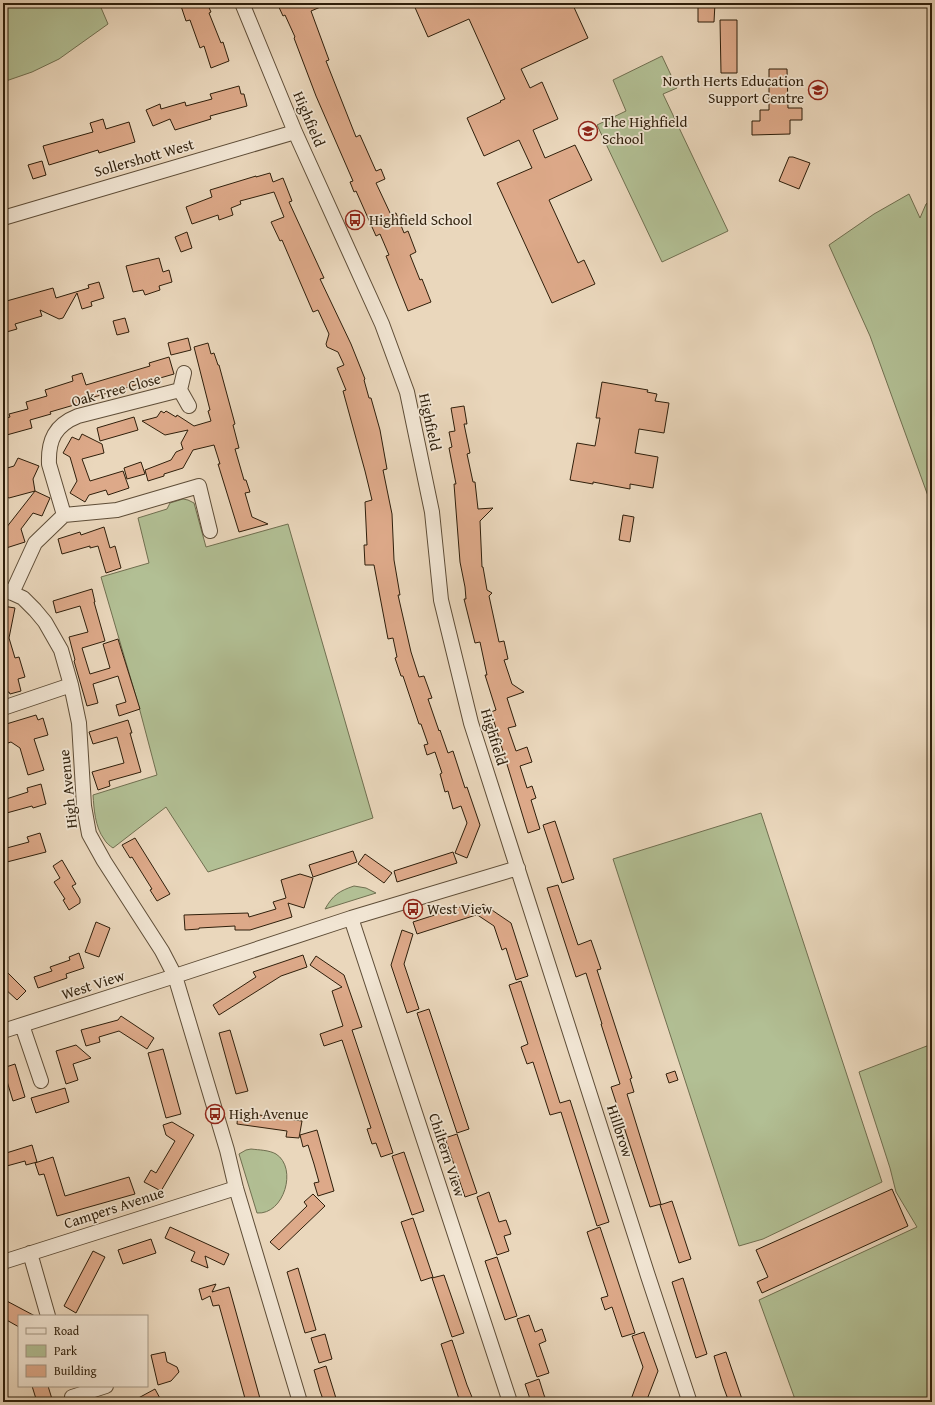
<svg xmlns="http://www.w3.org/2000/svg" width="935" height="1405" font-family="'Gentium Book Plus',serif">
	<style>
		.green { fill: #b2bf94; stroke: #706f50 }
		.building { fill: #dda989; stroke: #2f1f0b }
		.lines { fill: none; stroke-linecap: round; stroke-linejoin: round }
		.minor-casing { stroke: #5e4d37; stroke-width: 16 }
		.minor { stroke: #f1e5d3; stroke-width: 14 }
		.labels { text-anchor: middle; stroke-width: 3.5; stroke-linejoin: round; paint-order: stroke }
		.poi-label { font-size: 15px; fill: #2f1f0b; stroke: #f1e5d3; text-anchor: start }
		.street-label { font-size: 15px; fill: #2f1f0b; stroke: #f1e5d3 }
	</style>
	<rect width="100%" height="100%" fill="#ead7bc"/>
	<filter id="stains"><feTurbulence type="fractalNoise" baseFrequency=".005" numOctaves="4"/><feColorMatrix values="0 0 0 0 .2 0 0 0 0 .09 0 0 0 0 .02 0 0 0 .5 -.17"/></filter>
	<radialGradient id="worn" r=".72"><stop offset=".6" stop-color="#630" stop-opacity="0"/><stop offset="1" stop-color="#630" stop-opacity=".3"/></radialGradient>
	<path class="green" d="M 3,3 L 99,3 L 108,24 L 59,59 L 32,72 L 3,82 Z
		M 662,56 L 677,88 L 663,94 L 728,231 L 662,262 L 597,125 L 626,111 L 613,80 Z
		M 909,194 L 920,218 L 926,204 L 932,200 L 932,507 L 870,336 L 829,245 L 874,214 Z
		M 183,499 L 188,500 L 194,503 L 206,547 L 288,524 L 373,818 L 208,872 L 166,807 L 113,848 C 110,846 106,843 104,839 C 95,827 94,809 93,795 L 157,775 L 139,707 L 101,577 L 149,563 L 138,518 L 167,509 L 170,503 Z
		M 761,813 L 882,1182 L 763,1239 L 739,1246 L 613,859 Z
		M 354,886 L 366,888 L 376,893 L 325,909 C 333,895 339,891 354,886 Z
		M 932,1044 L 932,1402 L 796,1402 L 759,1300 L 917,1227 L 896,1192 L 890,1168 L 859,1072 Z
		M 251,1149 C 259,1150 269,1150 276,1154 C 298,1168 284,1215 257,1213 L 239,1154 L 246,1150 Z"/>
	<path class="building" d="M 180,3 L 207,3 L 211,12 L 209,13 L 221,43 L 223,42 L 229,61 L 211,68 L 204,46 L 200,48 L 190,20 L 186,21 Z
		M 277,3 L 330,3 L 311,11 L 329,60 L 326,61 L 356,137 L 360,135 L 376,171 L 381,169 L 385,179 L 376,183 L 391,215 L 396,213 L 404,233 L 408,231 L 416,252 L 410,255 L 420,280 L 422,279 L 431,302 L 408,311 L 386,256 L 389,255 L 380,234 L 376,236 L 356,191 L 354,192 L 350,182 L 353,181 L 316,96 L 294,38 L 295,37 L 285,15 L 283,16 Z
		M 413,3 L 572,3 L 588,38 L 521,69 L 530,88 L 542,82 L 558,119 L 533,130 L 545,158 L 575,145 L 592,180 L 549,200 L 578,263 L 584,260 L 595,284 L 552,303 L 497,183 L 532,168 L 519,140 L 484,156 L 467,118 L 501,102 L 500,101 L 505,99 L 469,19 L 428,37 Z
		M 698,3 L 715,3 L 714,22 L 698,22 Z
		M 720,20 L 737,20 L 737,73 L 721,73 Z
		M 769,69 L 787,69 L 788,108 L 802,108 L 802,120 L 790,120 L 790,134 L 752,135 L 752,121 L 760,121 L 760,110 L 769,110 Z
		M 239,86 L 241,94 L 244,94 L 247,106 L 210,116 L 211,119 L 175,130 L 170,119 L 153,126 L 146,110 L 160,104 L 161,109 L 185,102 L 186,106 L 212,99 L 210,94 Z
		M 103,119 L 106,129 L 129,122 L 135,142 L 99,153 L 98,150 L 49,165 L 43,146 L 93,132 L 90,123 Z
		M 789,157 L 793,157 L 810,163 L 799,189 L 779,181 Z
		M 42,161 L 46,175 L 33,179 L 28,165 Z
		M 270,173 L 273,182 L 283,178 L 292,201 L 289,202 L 324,278 L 320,279 L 351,344 L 365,379 L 364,380 L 369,398 L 371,398 L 380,430 L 387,469 L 383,470 L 392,514 L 394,560 L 400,595 L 398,595 L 411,652 L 419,677 L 424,676 L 432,698 L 428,699 L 439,731 L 440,730 L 448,753 L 453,751 L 465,788 L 467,787 L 480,825 L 467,858 L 455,853 L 467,823 L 461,806 L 453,809 L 448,791 L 445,792 L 440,774 L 442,773 L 435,752 L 427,755 L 424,745 L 428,744 L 421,724 L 419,724 L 403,676 L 401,676 L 395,658 L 397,657 L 393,638 L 388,639 L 374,565 L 365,565 L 364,545 L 367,545 L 365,502 L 372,500 L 365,471 L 343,391 L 346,390 L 337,368 L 344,365 L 338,352 L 327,347 L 326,344 L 329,334 L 318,310 L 313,312 L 282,240 L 280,241 L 271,222 L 284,217 L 274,192 L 240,201 L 241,204 L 231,208 L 233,215 L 219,220 L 218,215 L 192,224 L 186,207 L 212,197 L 210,190 L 256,176 L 256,177 Z
		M 187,232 L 192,248 L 181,252 L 175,237 Z
		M 159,258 L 163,272 L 169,270 L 172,282 L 159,286 L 160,290 L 145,295 L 143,290 L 133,292 L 126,266 Z
		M 99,282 L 104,298 L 91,302 L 92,306 L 82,309 L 77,293 L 63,318 L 59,319 L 40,310 L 42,316 L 15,324 L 17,329 L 3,333 L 3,302 L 53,288 L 56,298 L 89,288 L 88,285 Z
		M 125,318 L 129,332 L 117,335 L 113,321 Z
		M 188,338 L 191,350 L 171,355 L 168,343 Z
		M 208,343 L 211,354 L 214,353 L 218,365 L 219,365 L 235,424 L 233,425 L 239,448 L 235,449 L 244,480 L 246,480 L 250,492 L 245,493 L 252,517 L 268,524 L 239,532 L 218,464 L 220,464 L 214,445 L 193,450 L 183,468 L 164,474 L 164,476 L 148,481 L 145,470 L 171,460 L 176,452 L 183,449 L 181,443 L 188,430 L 165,435 L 142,421 L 157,417 L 161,411 L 164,413 L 166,411 L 176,417 L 177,415 L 194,426 L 211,421 L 208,411 L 210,410 L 194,347 Z
		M 169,357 L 174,374 L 80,401 L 81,403 L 50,412 L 51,414 L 30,420 L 32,428 L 3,436 L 3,419 L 10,417 L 9,414 L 28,409 L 26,402 L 47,396 L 45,390 L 73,381 L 72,376 L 82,373 L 86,385 L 150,366 L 149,363 Z
		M 602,382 L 648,390 L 647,392 L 657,394 L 655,401 L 669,403 L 664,433 L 639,429 L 635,453 L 658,457 L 653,488 L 630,484 L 630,489 L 593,482 L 593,484 L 570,480 L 577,443 L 595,446 L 600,418 L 596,418 Z
		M 464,406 L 467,424 L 464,424 L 470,453 L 467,454 L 473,482 L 475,482 L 478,509 L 493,508 L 480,521 L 482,567 L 483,567 L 487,590 L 492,593 L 489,596 L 499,642 L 504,641 L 508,659 L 504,660 L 512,684 L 524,692 L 507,698 L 516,726 L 508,728 L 516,751 L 527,747 L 532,762 L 520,766 L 527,788 L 532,786 L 536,798 L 531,800 L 540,829 L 528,833 L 491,712 L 496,710 L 485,675 L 487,675 L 480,642 L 475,643 L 464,599 L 466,599 L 465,587 L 460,562 L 454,484 L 456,484 L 449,448 L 452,447 L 449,432 L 455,431 L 451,408 Z
		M 134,417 L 138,430 L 100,441 L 97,428 Z
		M 82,434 L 102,444 L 104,453 L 82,459 L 90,481 L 123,471 L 129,488 L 108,495 L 106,490 L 89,495 L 85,502 L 70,493 L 77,481 L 70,457 L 63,453 L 72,437 L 79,440 Z
		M 18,458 L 39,466 L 33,479 L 35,491 L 50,498 L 42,516 L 33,513 L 21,529 L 25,542 L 3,549 L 3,529 L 6,528 L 35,491 L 9,498 L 3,495 L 3,478 L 6,477 L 4,469 L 14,466 Z
		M 141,462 L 145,474 L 127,479 L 124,468 Z
		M 623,515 L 634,517 L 630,542 L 619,540 Z
		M 104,527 L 110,548 L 115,546 L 121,568 L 106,573 L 98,546 L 90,548 L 90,546 L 62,554 L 58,539 L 80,532 L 81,535 Z
		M 92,589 L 95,602 L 94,602 L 105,641 L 82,648 L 90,674 L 110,668 L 103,644 L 118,639 L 140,709 L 119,716 L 116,705 L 126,702 L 118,676 L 93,684 L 98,703 L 87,706 L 74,661 L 75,660 L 69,637 L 88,632 L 80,606 L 56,613 L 53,601 Z
		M 3,606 L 15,608 L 9,638 L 15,658 L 19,657 L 25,677 L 18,679 L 21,691 L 10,694 L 9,692 L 3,693 Z
		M 36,715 L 38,720 L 43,718 L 48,735 L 34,739 L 44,770 L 28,775 L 20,748 L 11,742 L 5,744 L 3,737 L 3,725 Z
		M 128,720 L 132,733 L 130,733 L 141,772 L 109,781 L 110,786 L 98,790 L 92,772 L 124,763 L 117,737 L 93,744 L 89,732 Z
		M 41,784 L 46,804 L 33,808 L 32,806 L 3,814 L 3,800 L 28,792 L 27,788 Z
		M 555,821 L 574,879 L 562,883 L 543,825 Z
		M 40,833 L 46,852 L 3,863 L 3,849 L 29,842 L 27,837 Z
		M 135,838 L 170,894 L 157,901 L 150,890 L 152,889 L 132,857 L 130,858 L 122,845 Z
		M 353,851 L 357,862 L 313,877 L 309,865 Z
		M 453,852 L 457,863 L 397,882 L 394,871 Z
		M 365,854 L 392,873 L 384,883 L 358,864 Z
		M 62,860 L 76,884 L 72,886 L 80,899 L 80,903 L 69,910 L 63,900 L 65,899 L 54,882 L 60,878 L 53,866 Z
		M 300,874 L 313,878 L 304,908 L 288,903 L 292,917 L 250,930 L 235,930 L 235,926 L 199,928 L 199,929 L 185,930 L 184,915 L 248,913 L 249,917 L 276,909 L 273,902 L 286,898 L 281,880 Z
		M 558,885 L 578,945 L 591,940 L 601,969 L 597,970 L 632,1078 L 630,1079 L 634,1092 L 627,1094 L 661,1204 L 650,1207 L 611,1087 L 620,1084 L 601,1024 L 602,1024 L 586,973 L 576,977 L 547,888 Z
		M 472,903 L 476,915 L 417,934 L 413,922 Z
		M 483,904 L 511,923 L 528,976 L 516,980 L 506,948 L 502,950 L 494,926 L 476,914 Z
		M 96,922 L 110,928 L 99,957 L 85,952 Z
		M 402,930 L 413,934 L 404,964 L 419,1009 L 407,1013 L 391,965 Z
		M 79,953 L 84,968 L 66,974 L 67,978 L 38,988 L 34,977 L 52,971 L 50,967 L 70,960 L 69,957 Z
		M 303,955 L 307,967 L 281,976 L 219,1015 L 213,1005 L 256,977 L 253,972 Z
		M 316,956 L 344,975 L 362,1027 L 352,1030 L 393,1153 L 381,1157 L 376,1143 L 372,1144 L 367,1129 L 371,1128 L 342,1040 L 324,1046 L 320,1034 L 343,1026 L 332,991 L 342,987 L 310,965 Z
		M 3,968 L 26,991 L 17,1000 L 3,987 Z
		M 521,981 L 560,1103 L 570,1100 L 609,1222 L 597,1226 L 561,1112 L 550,1115 L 533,1062 L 527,1064 L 521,1047 L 528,1044 L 509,985 Z
		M 429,1009 L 469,1129 L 457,1133 L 417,1013 Z
		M 121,1016 L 154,1038 L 147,1049 L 119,1031 L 99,1037 L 100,1042 L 86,1046 L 81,1030 L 118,1020 Z
		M 230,1030 L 248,1091 L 236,1094 L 219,1033 Z
		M 76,1045 L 91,1058 L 73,1064 L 78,1080 L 66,1084 L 56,1051 Z
		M 163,1049 L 181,1114 L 166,1118 L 148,1053 Z
		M 15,1064 L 25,1097 L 13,1101 L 3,1068 Z
		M 675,1071 L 678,1080 L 669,1083 L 666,1074 Z
		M 65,1088 L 69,1102 L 36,1113 L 31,1098 Z
		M 238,1112 L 302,1121 L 299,1138 L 286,1137 L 287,1131 L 237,1124 Z
		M 172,1122 L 194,1135 L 161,1191 L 144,1182 L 151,1170 L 156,1173 L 175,1141 L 166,1135 L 163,1125 Z
		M 317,1130 L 334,1191 L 318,1196 L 314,1183 L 319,1182 L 314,1164 L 308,1145 L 303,1147 L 300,1135 Z
		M 457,1134 L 477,1193 L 465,1197 L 445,1138 Z
		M 32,1145 L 37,1162 L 26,1165 L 25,1161 L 3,1167 L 3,1154 Z
		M 404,1152 L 424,1211 L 412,1215 L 392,1156 Z
		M 53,1157 L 65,1196 L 129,1177 L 135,1194 L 57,1216 L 44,1174 L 39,1175 L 35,1163 Z
		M 892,1189 L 908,1226 L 762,1293 L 757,1282 L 768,1277 L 756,1250 Z
		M 489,1192 L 499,1222 L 506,1220 L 511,1234 L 504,1236 L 509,1251 L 497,1255 L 477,1197 Z
		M 313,1194 L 325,1206 L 279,1250 L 270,1242 L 307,1206 L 304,1202 Z
		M 672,1201 L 691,1259 L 679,1263 L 660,1205 Z
		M 413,1218 L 433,1277 L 421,1281 L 401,1222 Z
		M 170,1227 L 229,1254 L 224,1265 L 205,1256 L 208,1268 L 191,1261 L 195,1252 L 165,1238 Z
		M 600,1227 L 635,1333 L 622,1337 L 612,1307 L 605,1310 L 601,1298 L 608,1296 L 587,1232 Z
		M 151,1239 L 156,1253 L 123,1264 L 118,1250 Z
		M 93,1251 L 105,1257 L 76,1313 L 64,1306 Z
		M 497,1257 L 517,1316 L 505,1320 L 485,1261 Z
		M 298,1268 L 316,1330 L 305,1333 L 287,1272 Z
		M 444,1275 L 464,1333 L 452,1337 L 432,1278 Z
		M 683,1278 L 707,1354 L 696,1358 L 672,1282 Z
		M 216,1284 L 212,1292 L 229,1287 L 261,1402 L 246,1402 L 219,1305 L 213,1306 L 210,1296 L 202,1300 L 199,1289 Z
		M 3,1299 L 35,1316 L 19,1316 L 19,1327 L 3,1318 Z
		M 529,1315 L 535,1332 L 542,1329 L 546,1341 L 539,1344 L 549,1373 L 537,1377 L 517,1319 Z
		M 644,1332 L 658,1371 L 646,1402 L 630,1402 L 643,1367 L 632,1336 Z
		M 325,1334 L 332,1359 L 319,1363 L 311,1338 Z
		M 452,1340 L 467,1385 L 474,1402 L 460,1402 L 441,1344 Z
		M 165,1352 L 167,1362 L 177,1367 L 179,1372 L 171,1381 L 158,1385 L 151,1355 Z
		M 726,1352 L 731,1367 L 743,1402 L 729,1402 L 723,1386 L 714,1356 Z
		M 326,1366 L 335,1395 L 337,1402 L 324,1402 L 320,1391 L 314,1370 Z
		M 539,1379 L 544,1395 L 547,1402 L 531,1402 L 525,1384 Z
		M 32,1386 L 48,1386 L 52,1399 L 42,1402 L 37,1402 Z
		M 155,1389 L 162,1402 L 131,1402 Z"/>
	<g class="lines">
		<defs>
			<path id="minor" d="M 242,3 L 295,132 L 382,324 L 407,392 L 432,512 L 441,600 L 471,723 L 648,1276 L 689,1400 L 686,1402
				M 3,218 L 295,132
				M 184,373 L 180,390 L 189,406
				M 64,515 L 49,464 C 48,440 55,425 78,416 L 180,390
				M 3,590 L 12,593 L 23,598 L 35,610 L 45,622 L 61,650 L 71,685 L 79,723 L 84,806 L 89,834 L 104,861 L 162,951 L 175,976 L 227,1150 L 236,1188 L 300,1402
				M 12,593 L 35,543 L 64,515 L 117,510 L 199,486 L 210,531
				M 3,708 L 71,685
				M 351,918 L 510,1402
				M 22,1025 L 41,1081
				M 3,1031 L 175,976 L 351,918 L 518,868
				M 30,1253 L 48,1316
				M 3,1262 L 236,1188
				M 72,1397 L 106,1386"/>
		</defs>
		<use href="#minor" class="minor-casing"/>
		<use href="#minor" class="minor"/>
	</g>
	<defs>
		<symbol id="school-ring" viewBox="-11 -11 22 22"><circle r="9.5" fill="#f1e5d3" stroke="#8f2418" stroke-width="1.5"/><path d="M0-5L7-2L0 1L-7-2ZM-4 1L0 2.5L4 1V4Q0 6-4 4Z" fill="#8f2418"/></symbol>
		<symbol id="bus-ring" viewBox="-11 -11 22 22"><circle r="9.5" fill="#f1e5d3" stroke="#8f2418" stroke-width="1.5"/><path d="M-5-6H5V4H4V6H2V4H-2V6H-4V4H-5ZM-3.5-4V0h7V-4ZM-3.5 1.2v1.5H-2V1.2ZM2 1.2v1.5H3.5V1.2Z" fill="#8f2418"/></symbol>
	</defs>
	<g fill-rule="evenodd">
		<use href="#school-ring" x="807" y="79" width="22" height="22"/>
		<use href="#school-ring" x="577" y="120" width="22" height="22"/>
		<use href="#bus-ring" x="344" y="209" width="22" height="22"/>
		<use href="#bus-ring" x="402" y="898" width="22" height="22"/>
		<use href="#bus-ring" x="204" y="1103" width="22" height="22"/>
	</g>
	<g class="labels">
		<g class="poi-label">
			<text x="804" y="86" text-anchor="end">North Herts Education<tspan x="804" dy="17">Support Centre</tspan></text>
			<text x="602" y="127">The Highfield<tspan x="602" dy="17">School</tspan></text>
			<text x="369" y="225">Highfield School</text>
			<text x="427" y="914">West View</text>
			<text x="229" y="1119">High Avenue</text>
		</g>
		<g class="street-label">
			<text transform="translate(309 119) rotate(67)" y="5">Highfield</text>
			<text transform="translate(144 158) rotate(-16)" y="5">Sollershott West</text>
			<text transform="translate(116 390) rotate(-15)" y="5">Oak Tree Close</text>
			<text transform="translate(430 422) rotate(78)" y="5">Highfield</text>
			<text transform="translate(494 737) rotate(73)" y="5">Highfield</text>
			<text transform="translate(68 789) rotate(-96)" y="5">High Avenue</text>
			<text transform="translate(93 985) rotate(-18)" y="5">West View</text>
			<text transform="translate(620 1131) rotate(72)" y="5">Hillbrow</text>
			<text transform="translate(447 1155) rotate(72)" y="5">Chiltern View</text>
			<text transform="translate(114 1208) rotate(-18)" y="5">Campers Avenue</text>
		</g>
	</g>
	<rect width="935" height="1405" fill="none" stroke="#ead7bc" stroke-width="16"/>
	<rect x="4" y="4" width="927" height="1397" fill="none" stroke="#2f1f0b" stroke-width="2"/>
	<rect x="8" y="8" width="919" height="1389" fill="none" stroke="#2f1f0b"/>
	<rect x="18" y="1315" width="130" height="72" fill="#f1e5d3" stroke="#a39683"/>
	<rect x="26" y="1328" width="20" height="6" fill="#f1e5d3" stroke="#a39683"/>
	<text x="54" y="1335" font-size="12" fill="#2f1f0b">Road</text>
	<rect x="26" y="1345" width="20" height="12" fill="#b2bf94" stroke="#a39683"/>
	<text x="54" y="1355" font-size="12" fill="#2f1f0b">Park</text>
	<rect x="26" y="1365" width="20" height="12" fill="#dda989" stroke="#a39683"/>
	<text x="54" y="1375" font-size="12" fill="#2f1f0b">Building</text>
	<rect width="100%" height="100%" filter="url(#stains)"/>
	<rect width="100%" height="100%" fill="url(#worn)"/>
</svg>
